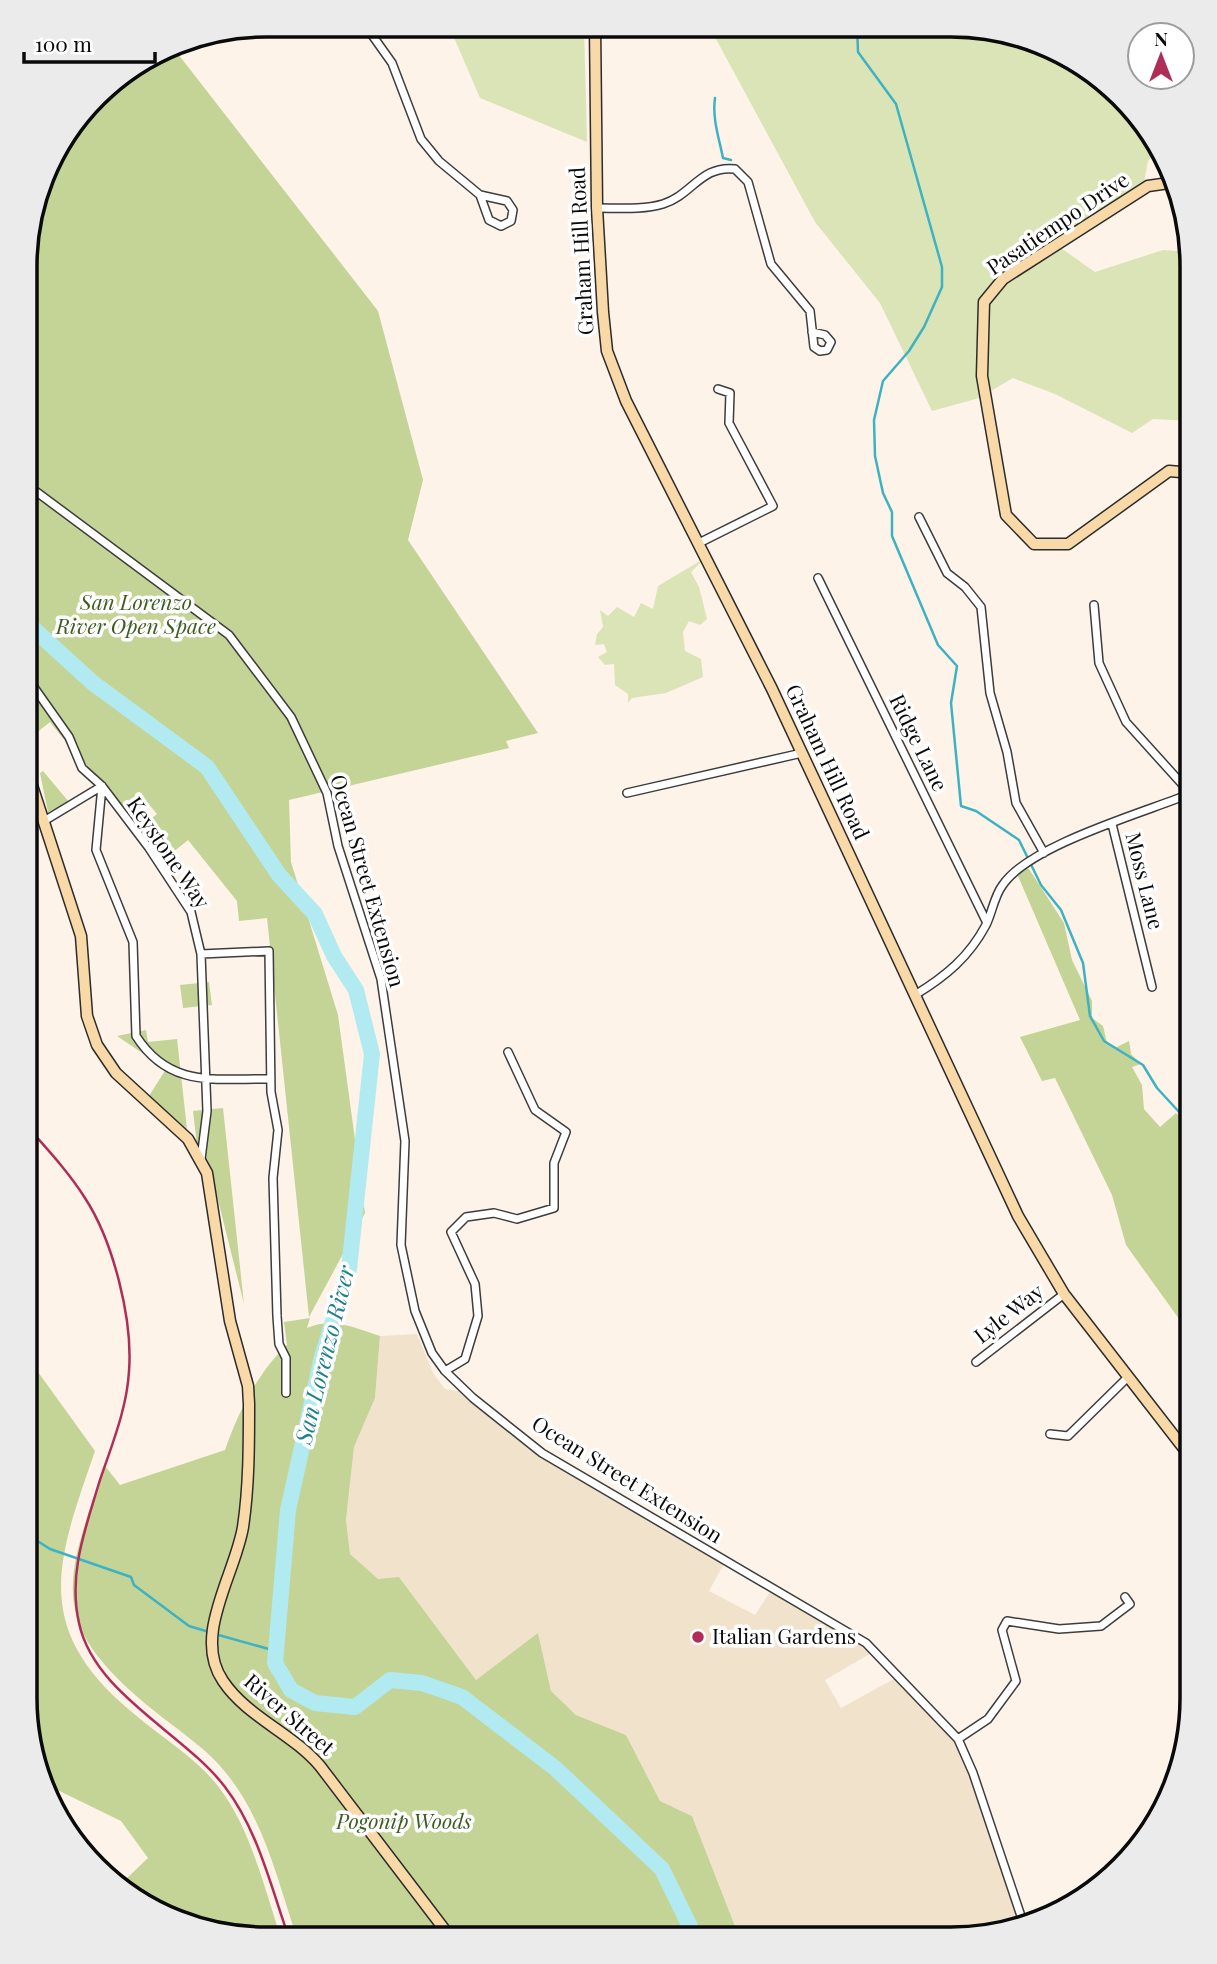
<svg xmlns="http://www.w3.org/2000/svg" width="1217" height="1964" font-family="'Playfair Display',serif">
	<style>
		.farmland { fill: #f1e3cb }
		.green { fill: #dbe4b6 }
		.forest { fill: #c3d496 }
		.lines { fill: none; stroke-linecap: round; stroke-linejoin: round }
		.stream { stroke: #3eb2c2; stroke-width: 2.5 }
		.river { stroke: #b1ebf1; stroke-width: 16 }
		.street-casing { stroke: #3d3d3d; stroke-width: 10 }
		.secondary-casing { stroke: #2c2c2c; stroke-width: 13 }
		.street { stroke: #fff; stroke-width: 7 }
		.secondary { stroke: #f9d9a8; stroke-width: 10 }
		.rail { stroke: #ae2e58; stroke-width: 2.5 }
		.poi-dot { fill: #ae2e58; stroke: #fff; stroke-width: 2.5 }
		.labels { text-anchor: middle; stroke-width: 7; stroke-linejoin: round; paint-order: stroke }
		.street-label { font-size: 21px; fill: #0a0a0a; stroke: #fff }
		.park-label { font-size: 21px; font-style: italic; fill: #3d5c20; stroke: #fff }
		.poi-label { font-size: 21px; fill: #0a0a0a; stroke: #fff; text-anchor: start }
		.water-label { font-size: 23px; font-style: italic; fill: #1e7f91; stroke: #fff }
		.rim { fill: none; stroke: #0a0a0a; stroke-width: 3.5 }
	</style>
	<rect width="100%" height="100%" fill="#fdf3e9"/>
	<path class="farmland" d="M 417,1334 L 433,1373 L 445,1389 L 476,1394 L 543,1452 L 727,1558 L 709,1591 L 755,1615 L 775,1584 L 866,1642 L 875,1651 L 825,1680 L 841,1708 L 899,1676 L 961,1740 L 1024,1925 L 952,1939 L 740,1939 L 692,1816 L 660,1801 L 626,1735 L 576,1715 L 551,1691 L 538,1634 L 476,1680 L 399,1577 L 378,1580 L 350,1554 L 346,1520 L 354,1447 L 375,1398 L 380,1336 Z"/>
	<path class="green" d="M 458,25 L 584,25 L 587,142 L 480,98 L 452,33 Z
		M 709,26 L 983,27 L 1099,75 L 1157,151 L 1148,161 L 1142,193 L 1058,246 L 1095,272 L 1163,250 L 1190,252 L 1192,265 L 1192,421 L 1153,419 L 1132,433 L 1055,394 L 1013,378 L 979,398 L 932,411 L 880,303 L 815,222 Z
		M 705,558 L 691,572 L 699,587 L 707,619 L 700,625 L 689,621 L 683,632 L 685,651 L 701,659 L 703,677 L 666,693 L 632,698 L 628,703 L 628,694 L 615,685 L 614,664 L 605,665 L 598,657 L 607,652 L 604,644 L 595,645 L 597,634 L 603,627 L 600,610 L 608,616 L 617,607 L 634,617 L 641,603 L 653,609 L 658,586 Z"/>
	<path class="forest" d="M 171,45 L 378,311 L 423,480 L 408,540 L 538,733 L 506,741 L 509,748 L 289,800 L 291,862 L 338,1015 L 365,1213 L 309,1317 L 267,918 L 239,921 L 237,901 L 188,840 L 161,862 L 136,831 L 157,814 L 147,802 L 127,818 L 50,722 L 26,741 L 27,234 L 50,159 L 106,85 Z
		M 43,771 L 69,802 L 48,812 L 40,773 Z
		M 1020,867 L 1029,869 L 1064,923 L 1072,960 L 1092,1001 L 1092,1018 L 1103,1026 L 1107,1043 L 1115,1048 L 1129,1041 L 1131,1054 L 1141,1064 L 1132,1067 L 1142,1085 L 1144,1109 L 1160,1127 L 1176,1113 L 1192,1127 L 1192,1337 L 1126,1245 L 1112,1195 L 1055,1078 L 1042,1081 L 1020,1037 L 1080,1020 L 1018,876 Z
		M 209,982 L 212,1005 L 183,1008 L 180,985 Z
		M 146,1030 L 148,1042 L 177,1039 L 187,1129 L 149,1096 L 166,1069 L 117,1036 Z
		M 223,1108 L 244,1304 L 214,1184 L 197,1145 L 193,1111 Z
		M 310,1318 L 307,1328 C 334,1317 354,1328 380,1336 L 375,1398 L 354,1447 L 346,1520 L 350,1554 L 378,1579 L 399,1577 L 476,1680 L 538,1633 L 551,1691 L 576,1715 L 626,1735 L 660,1801 L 692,1816 L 740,1939 L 297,1938 C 278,1882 264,1819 226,1773 C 207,1749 182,1733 158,1714 C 48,1626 61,1588 105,1466 L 120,1485 L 225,1450 C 238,1413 258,1372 287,1345 L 284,1322 Z
		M 25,1354 L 95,1451 C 57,1561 30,1628 133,1713 C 161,1737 195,1757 218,1786 C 251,1829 264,1887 281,1938 L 234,1937 L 121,1890 L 124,1881 L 148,1858 L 121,1821 L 41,1782 L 25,1699 Z"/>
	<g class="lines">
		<path class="stream" d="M 857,26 L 858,52 L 896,104 L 942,267 L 942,287 L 924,327 L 909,351 L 883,381 L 874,420 L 875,456 L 883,493 L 892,512 L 892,536 L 938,645 L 957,666 L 951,703 L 961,806 L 976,811 L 1019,840 L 1041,885 L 1061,910 L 1083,963 L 1090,1016 L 1104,1041 L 1143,1065 L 1157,1088 L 1192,1126
			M 715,98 C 712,118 719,138 723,158 L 731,160
			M 25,1533 L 50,1549 L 131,1577 L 134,1585 L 189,1626 L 209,1632
			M 215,1634 L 276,1651"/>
		<path class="river" d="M 26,622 L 93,683 L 207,767 L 279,875 L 315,914 L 334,956 L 356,990 L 372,1054 L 349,1269 L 322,1357 L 288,1510 L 275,1663 L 291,1690 L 315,1703 L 355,1707 L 390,1680 L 422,1683 L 462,1697 L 555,1768 L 662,1869 L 696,1939"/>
		<defs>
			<path id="street" d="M 365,25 L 392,63 L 421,139 L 439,161 L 480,195 L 489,220 L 501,226 L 511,221 L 513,210 L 507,201 L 480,195
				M 597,208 C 619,208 643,210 663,204 C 692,195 701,165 735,169 L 748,182 L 771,264 L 810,311 L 814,347 L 820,351 L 827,350 L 831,342 L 825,335 L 812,332
				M 26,484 L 229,635 L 291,717 L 327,793 L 338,846 L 381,979 L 405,1141 L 401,1245 L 415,1311 L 432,1353 L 445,1371 L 473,1398 L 542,1453 L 866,1643 L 958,1739 L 973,1773 L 1024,1925
				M 919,517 L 947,573 L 965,587 L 981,607 L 990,693 L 1007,752 L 1016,803 L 1044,853
				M 699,543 L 773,506 L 729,423 L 730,393 L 718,389
				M 818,578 L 987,923
				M 1094,605 L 1099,663 L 1126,722 L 1191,794 L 1192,800
				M 26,676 L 69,737 L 82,768 L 102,786 L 149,848 L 191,912 L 201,954 L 207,1111 L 201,1159
				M 102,786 L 96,850 L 133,942 L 136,1036 C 170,1089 216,1078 270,1079
				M 627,793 L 802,753
				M 44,821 L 102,786
				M 1112,824 L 1152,987
				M 201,954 L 269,951 L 271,1092 L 278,1130 L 273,1178 L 277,1316 L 279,1344 L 286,1358 L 286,1393
				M 915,995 C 946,976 969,957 986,925 C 992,913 994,897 1002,886 C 1028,845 1146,812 1192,793
				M 976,1362 L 1064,1294
				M 445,1371 L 465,1359 L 478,1316 L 475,1284 L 451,1232 L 466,1217 L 494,1213 L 517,1219 L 554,1208 L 554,1163 L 566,1132 L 535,1110 L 508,1052
				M 1050,1434 L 1068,1436 L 1127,1378
				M 958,1739 L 988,1719 L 1016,1681 L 1002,1630 L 1007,1621 L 1059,1629 L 1101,1626 L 1130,1604 L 1125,1597"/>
			<path id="secondary" d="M 595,25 L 597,208 L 603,312 L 607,351 L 626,401 L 772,689 L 1018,1216 L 1064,1294 L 1192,1459
				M 1176,182 L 1148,186 L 1003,279 L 984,302 L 982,376 L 1006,515 L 1034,544 L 1068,544 L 1169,471 L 1192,473
				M 26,767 L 81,936 L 87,1016 L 97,1045 L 116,1073 L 188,1139 L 207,1173 L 230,1321 L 248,1386 L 249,1404 C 249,1445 249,1487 243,1527 C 235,1575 192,1636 223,1681 C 247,1717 292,1733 320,1766 L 451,1938"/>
		</defs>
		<use href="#street" class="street-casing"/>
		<use href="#secondary" class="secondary-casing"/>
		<use href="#street" class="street"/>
		<use href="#secondary" class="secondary"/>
		<path class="rail" d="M 25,1124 C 46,1148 68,1171 85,1198 C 113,1241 133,1319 129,1371 C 127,1409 111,1447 99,1483 C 85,1530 68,1574 79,1623 C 94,1694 184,1733 225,1787 C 258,1830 271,1887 289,1938"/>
	</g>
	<circle class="poi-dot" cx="698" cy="1637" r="7"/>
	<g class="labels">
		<g class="street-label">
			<text transform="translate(1058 224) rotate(-34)" y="7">Pasatiempo Drive</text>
			<text transform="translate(582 251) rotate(-93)" y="7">Graham Hill Road</text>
			<text transform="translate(918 743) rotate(64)" y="7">Ridge Lane</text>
			<text transform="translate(827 762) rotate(65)" y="7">Graham Hill Road</text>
			<text transform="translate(168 853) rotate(56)" y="7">Keystone Way</text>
			<text transform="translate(367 881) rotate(74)" y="7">Ocean Street Extension</text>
			<text transform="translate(1144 881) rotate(76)" y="7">Moss Lane</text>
			<text transform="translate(1009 1314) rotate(-38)" y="7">Lyle Way</text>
			<text transform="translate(627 1480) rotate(32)" y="7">Ocean Street Extension</text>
			<text transform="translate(289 1715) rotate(41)" y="7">River Street</text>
		</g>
		<g class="park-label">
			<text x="136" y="610">San Lorenzo<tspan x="136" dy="24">River Open Space</tspan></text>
			<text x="404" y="1829">Pogonip Woods</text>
		</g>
		<g class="poi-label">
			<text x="712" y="1644">Italian Gardens</text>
		</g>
		<g class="water-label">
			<text transform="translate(325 1355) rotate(-76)" y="8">San Lorenzo River</text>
		</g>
	</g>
	<path d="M0 0H1217V1964H0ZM266 37H951A229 229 0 0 1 1180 266V1698A229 229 0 0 1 951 1927H266A229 229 0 0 1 37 1698V266A229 229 0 0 1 266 37Z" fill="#ebebeb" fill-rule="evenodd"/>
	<path class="rim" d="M266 37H951A229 229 0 0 1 1180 266V1698A229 229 0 0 1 951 1927H266A229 229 0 0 1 37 1698V266A229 229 0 0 1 266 37Z"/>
	<g transform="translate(1161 56)"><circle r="33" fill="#ffffff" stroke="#9d9d9d" stroke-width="2"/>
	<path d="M0-5L12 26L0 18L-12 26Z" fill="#ae2e58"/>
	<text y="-10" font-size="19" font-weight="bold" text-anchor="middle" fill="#0a0a0a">N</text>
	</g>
	<path d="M24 52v10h131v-10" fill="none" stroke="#0a0a0a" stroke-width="3.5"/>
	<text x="35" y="52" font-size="21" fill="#0a0a0a" stroke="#ffffff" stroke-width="5" paint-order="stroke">100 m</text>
</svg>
